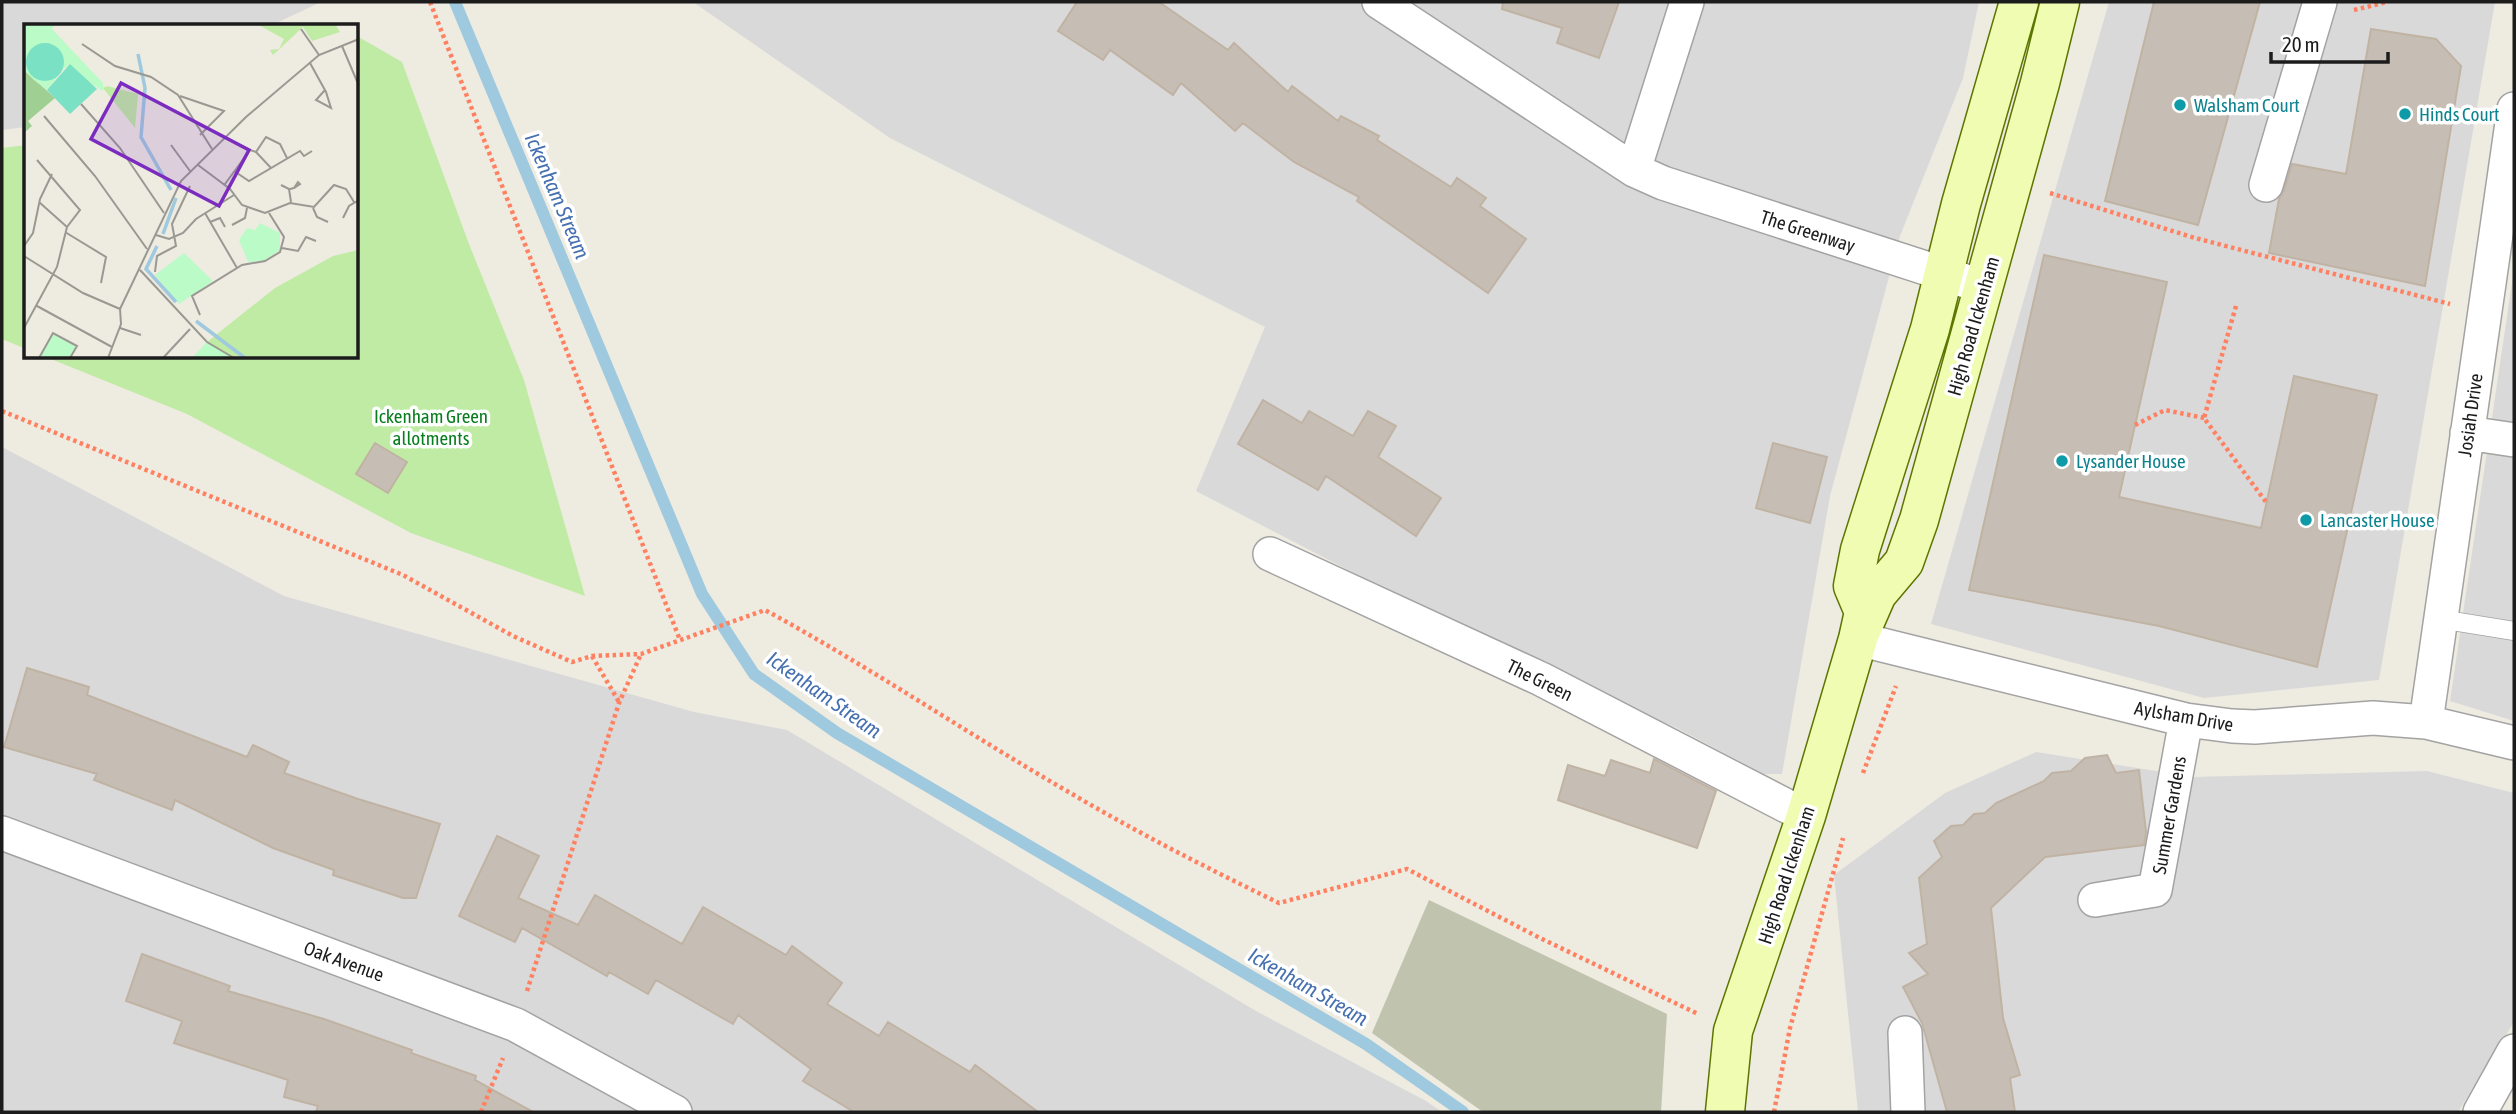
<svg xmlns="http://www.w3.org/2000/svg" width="2516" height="1114" font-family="'Asap Condensed',sans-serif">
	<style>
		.residential { fill: #dad9d9 }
		.construction { fill: #c0c3ad }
		.grass { fill: #c0eba4 }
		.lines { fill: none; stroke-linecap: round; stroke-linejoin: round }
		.stream { stroke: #9fc9de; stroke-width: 12 }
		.building { fill: #c6beb4; stroke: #c0b3a3; stroke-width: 2 }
		.lane-casing { stroke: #a3a3a3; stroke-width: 20 }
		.street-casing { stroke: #a3a3a3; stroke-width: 36 }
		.secondary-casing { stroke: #5d7601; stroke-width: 41 }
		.path { stroke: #ff8161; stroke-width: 4.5; stroke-dasharray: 3.5 3.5; stroke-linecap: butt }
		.lane { stroke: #fff; stroke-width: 18 }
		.street { stroke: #fff; stroke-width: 33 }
		.secondary { stroke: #f0fcb2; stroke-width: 38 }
		.culture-dot { fill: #0f9aa8; stroke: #fff; stroke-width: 2.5 }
		.labels { text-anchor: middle; stroke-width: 7; stroke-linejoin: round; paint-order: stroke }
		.culture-label { font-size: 19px; fill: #0d838f; stroke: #fff; text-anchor: start }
		.street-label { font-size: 19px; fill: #1c1c1c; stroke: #fff }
		.park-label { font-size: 19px; fill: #077d1d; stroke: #fff }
		.water-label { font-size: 21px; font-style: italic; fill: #4670af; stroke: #fff }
		.inset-river { fill: none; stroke: #9fc9de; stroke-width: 3.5 }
		.inset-road { fill: none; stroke: #9a9892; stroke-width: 2 }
		.view { fill: #7b2cbf; fill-opacity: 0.15; stroke: #7b2cbf; stroke-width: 3.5 }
		.inset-edge { fill: none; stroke: #1c1c1c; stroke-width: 3.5 }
	</style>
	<rect width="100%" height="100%" fill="#eeebe1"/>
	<path class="residential" d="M 2,2 L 321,2 L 270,26 L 26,26 L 26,127 L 2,130 Z
		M 693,2 L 1979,2 L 1963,78 L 1900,236 L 1830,496 L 1782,774 L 1764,774 L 1675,727 L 1564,682 L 1196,491 L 1265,327 L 890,138 Z
		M 2109,2 L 2495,2 L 2379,680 L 2204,698 L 1931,624 Z
		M 2514,269 L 2514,721 L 2450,701 Z
		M 2,447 L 284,596 L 694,712 L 787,730 L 1256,1011 L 1426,1101 L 1442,1112 L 2,1112 Z
		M 2036,752 L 2194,777 L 2427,771 L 2514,793 L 2514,1022 L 2458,1112 L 1858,1112 L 1834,875 L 1945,793 Z"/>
	<path class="construction" d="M 1429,900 L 1667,1014 L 1661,1112 L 1483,1112 L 1372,1033 Z"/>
	<path class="grass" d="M 357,36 L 402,62 L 469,244 L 524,380 L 585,596 L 411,533 L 187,414 L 46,357 L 357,357 Z
		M 26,145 L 26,349 L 2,339 L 2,148 Z"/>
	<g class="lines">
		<path class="stream" d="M 455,2 L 702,594 L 754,674 L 837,733 L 1366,1044 L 1463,1112"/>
	</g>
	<path class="building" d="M 1077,2 L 1159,2 L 1228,50 L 1234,43 L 1288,92 L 1292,86 L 1338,121 L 1341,116 L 1379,136 L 1377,140 L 1451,187 L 1457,178 L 1486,198 L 1480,206 L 1526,239 L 1488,293 L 1357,201 L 1359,197 L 1294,162 L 1243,123 L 1235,131 L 1181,83 L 1173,95 L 1110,50 L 1103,60 L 1058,31 Z
		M 1503,2 L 1619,2 L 1599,58 L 1557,43 L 1562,28 L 1502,9 Z
		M 2154,2 L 2260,2 L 2198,225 L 2105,201 Z
		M 2371,29 L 2436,39 L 2461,66 L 2425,286 L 2269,253 L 2279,199 L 2284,190 L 2292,164 L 2346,174 Z
		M 2044,255 L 2167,282 L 2119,497 L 2261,528 L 2294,376 L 2377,395 L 2317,667 L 2159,626 L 1969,590 Z
		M 1263,400 L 1302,423 L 1309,411 L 1353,436 L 1368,411 L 1396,426 L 1378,457 L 1441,498 L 1416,536 L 1326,476 L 1318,490 L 1238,444 Z
		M 375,443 L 407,462 L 388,493 L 356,474 Z
		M 1773,443 L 1827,457 L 1810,523 L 1756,508 Z
		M 27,668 L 89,687 L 87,695 L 247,757 L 253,745 L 289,762 L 284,773 L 358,799 L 440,824 L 416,898 L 403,898 L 333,875 L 334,870 L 273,848 L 175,800 L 172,810 L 94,780 L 97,774 L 4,747 Z
		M 2107,755 L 2116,773 L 2139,770 L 2146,832 L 2144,845 L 2045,857 L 1991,908 L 2003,1018 L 2020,1075 L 2010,1078 L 2015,1112 L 1947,1112 L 1922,1023 L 1903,987 L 1928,974 L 1909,953 L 1927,944 L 1919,878 L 1942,857 L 1934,841 L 1951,826 L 1963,825 L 1974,814 L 1985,813 L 1996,803 L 2044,781 L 2052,773 L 2071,771 L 2085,758 Z
		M 1654,759 L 1716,791 L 1697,848 L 1558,800 L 1568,765 L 1605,776 L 1611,760 L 1650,773 Z
		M 497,836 L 539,856 L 518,898 L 578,925 L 595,895 L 682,944 L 703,907 L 786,955 L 792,946 L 842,983 L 827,1004 L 879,1036 L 888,1022 L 970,1072 L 975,1065 L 1038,1112 L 854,1112 L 803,1081 L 811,1069 L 738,1015 L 733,1024 L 656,980 L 648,994 L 609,972 L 607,976 L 522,928 L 515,942 L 459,916 Z
		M 142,954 L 230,986 L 228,991 L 324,1019 L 412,1050 L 411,1053 L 476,1076 L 475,1080 L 533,1112 L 316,1112 L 318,1106 L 284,1097 L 288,1080 L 174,1043 L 182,1021 L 126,1001 Z"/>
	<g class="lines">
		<defs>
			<path id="lane" d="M 2440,619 L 2514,631"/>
			<path id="street" d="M 1379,2 L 1634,170 L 1663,183 L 1984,287
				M 1634,170 L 1687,2
				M 2266,185 L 2320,2
				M 2467,433 L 2514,440
				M 1270,554 L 1541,679 L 1806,816
				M 1858,639 L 2186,720 L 2232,726 L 2255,727 L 2373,718 L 2426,722 L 2514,743
				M 2426,722 L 2514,109
				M 2,833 L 516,1025 L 675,1112
				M 2095,900 L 2155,890 L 2186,720
				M 1905,1033 L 1908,1112
				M 2480,1112 L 2514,1051"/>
			<path id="secondary" d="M 1860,633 L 1877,594 L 1904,562 L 1919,520 L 2040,83 L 2060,2
				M 1725,1112 L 1733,1031 L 1806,816 L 1858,639 L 1864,612 L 1853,586 L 1860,550 L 1930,329 L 1961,204 L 2019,2"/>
		</defs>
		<use href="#lane" class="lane-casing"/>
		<use href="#street" class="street-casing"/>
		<use href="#secondary" class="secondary-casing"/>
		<path class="path" d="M 430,2 L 680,640
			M 2354,10 L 2387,2
			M 2050,193 L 2195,238 L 2450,304
			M 2236,306 L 2204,418 L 2266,502
			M 2,411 L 403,575 L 513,636 L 572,662 L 592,656 L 641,654 L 765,610 C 868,666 965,732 1067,791 C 1136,832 1207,868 1279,903 L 1407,869 L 1538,937 L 1698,1014
			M 2135,425 L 2165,410 L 2204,418
			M 592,656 L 619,702
			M 1863,773 L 1896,686
			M 527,991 L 619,703 L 641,654
			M 481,1112 L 503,1058
			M 1774,1112 L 1790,1028 L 1843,838"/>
		<use href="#lane" class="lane"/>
		<use href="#street" class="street"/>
		<use href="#secondary" class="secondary"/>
	</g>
	<g class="culture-dot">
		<circle cx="2180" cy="105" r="7"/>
		<circle cx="2405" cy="114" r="7"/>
		<circle cx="2062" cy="461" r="7"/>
		<circle cx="2306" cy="520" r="7"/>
	</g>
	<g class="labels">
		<g class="culture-label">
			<text x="2194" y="112">Walsham Court</text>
			<text x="2419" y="121">Hinds Court</text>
			<text x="2076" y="468">Lysander House</text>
			<text x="2320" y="527">Lancaster House</text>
		</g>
		<g class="street-label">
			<text transform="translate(1808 231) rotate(18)" y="7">The Greenway</text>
			<text transform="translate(1973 326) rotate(-74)" y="7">High Road Ickenham</text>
			<text transform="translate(2470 415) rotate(-82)" y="7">Josiah Drive</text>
			<text transform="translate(1540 680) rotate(26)" y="7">The Green</text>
			<text transform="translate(2184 716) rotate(10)" y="7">Aylsham Drive</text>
			<text transform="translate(2169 815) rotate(-80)" y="7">Summer Gardens</text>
			<text transform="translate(1786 875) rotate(-72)" y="7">High Road Ickenham</text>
			<text transform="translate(344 961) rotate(20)" y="7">Oak Avenue</text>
		</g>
		<g class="park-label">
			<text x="431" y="423">Ickenham Green<tspan x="431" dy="22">allotments</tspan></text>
		</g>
		<g class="water-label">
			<text transform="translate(557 196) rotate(67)" y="7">Ickenham Stream</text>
			<text transform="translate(824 695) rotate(35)" y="7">Ickenham Stream</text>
			<text transform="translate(1308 987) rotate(30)" y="7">Ickenham Stream</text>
		</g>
	</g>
	<g transform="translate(24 24)">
		<rect width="334" height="334" fill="#eeebe1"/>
		<path d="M 233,0 L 311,0 L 316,8 L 288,17 L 279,3 L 249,31 L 246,26 L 255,25 L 260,15 ZM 83,62 L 114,70 L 111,104 L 79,64 ZM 334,226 L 334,334 L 210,334 L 183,318 L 251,264 L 309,232 Z" fill="#c0eba4"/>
		<path d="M 0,46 L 31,74 L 4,97 L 8,102 L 1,108 Z" fill="#a0cf94"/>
		<path d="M 0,0 L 31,0 L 28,5 L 79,59 L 79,67 L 41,43 L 23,66 L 10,56 L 0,46 ZM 236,199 L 256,209 L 256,226 L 240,237 L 224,238 L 215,216 L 223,204 L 231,206 ZM 160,229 L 189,257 L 155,280 L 131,251 ZM 29,309 L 53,322 L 46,334 L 15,334 ZM 183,318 L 210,334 L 168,334 Z" fill="#bbfbc7"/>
		<path d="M2 38a19 19 0 1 1 38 0a19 19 0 1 1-38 0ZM 46,40 L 73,65 L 46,90 L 23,66 Z" fill="#7be1c4"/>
		<path class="inset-river" d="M 114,30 L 121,64 L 117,113 L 147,166M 139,210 L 152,174M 133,222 L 122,245 L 152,278M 172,297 L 221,334"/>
		<path class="inset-road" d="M 277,5 L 295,31M 58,20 L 91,42 L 127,53 L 154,71 L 188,125M 318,22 L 335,62M 286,39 L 302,68 L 307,84 L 292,76 L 301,66M 156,72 L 200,87 L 176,111M 57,80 L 96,124 L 140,189M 20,92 L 71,152 L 123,225M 147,121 L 166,147M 226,126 L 232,128 L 242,113 L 256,120 L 263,134M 232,128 L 247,144M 174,141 L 206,165 L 218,181 L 241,189 L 266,179 L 290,183 L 310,161 L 322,165 L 330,178M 210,147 L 225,157 L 276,127 L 280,132 L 288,127M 201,160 L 226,126M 257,161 L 265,165 L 267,178M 266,165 L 270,164 L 276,160 L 274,158 L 270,164M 15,178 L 43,203M 289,184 L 293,193 L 304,198M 181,189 L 213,244M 319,194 L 325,182 L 335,176M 186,198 L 196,194 L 201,203M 208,201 L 221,194 L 223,184M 41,208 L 82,233 L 77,259M 132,211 L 145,215 L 159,209 L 172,195 L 210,171M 0,222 L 9,209 L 16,175 L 28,150M 258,224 L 274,227 L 282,213 L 292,217M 0,232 L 59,269 L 96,285M 116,246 L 183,318 L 210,334M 131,248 L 133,232 L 152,222 L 148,200 L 166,162M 13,282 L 88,323M 96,285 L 157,157 L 222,93 L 295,31 L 335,15M 176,291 L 168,272 L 218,241 L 241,237 L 256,228 L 260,213 L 245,189M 0,304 L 33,243 L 43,203 L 56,186 L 13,136M 96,304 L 117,311M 15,334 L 29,309 L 53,322 L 46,334M 84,334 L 97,300 L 96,285M 139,334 L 166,305"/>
		<path class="view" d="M 97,59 L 225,126 L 195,182 L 67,115 Z"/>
		<rect width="334" height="334" class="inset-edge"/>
	</g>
	<rect width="2516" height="1114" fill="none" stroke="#1c1c1c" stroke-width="7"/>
	<path d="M2271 52v10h117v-10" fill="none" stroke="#1c1c1c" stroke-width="3.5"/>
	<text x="2282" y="52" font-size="21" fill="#1c1c1c" stroke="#ffffff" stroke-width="5" paint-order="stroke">20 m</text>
</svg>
